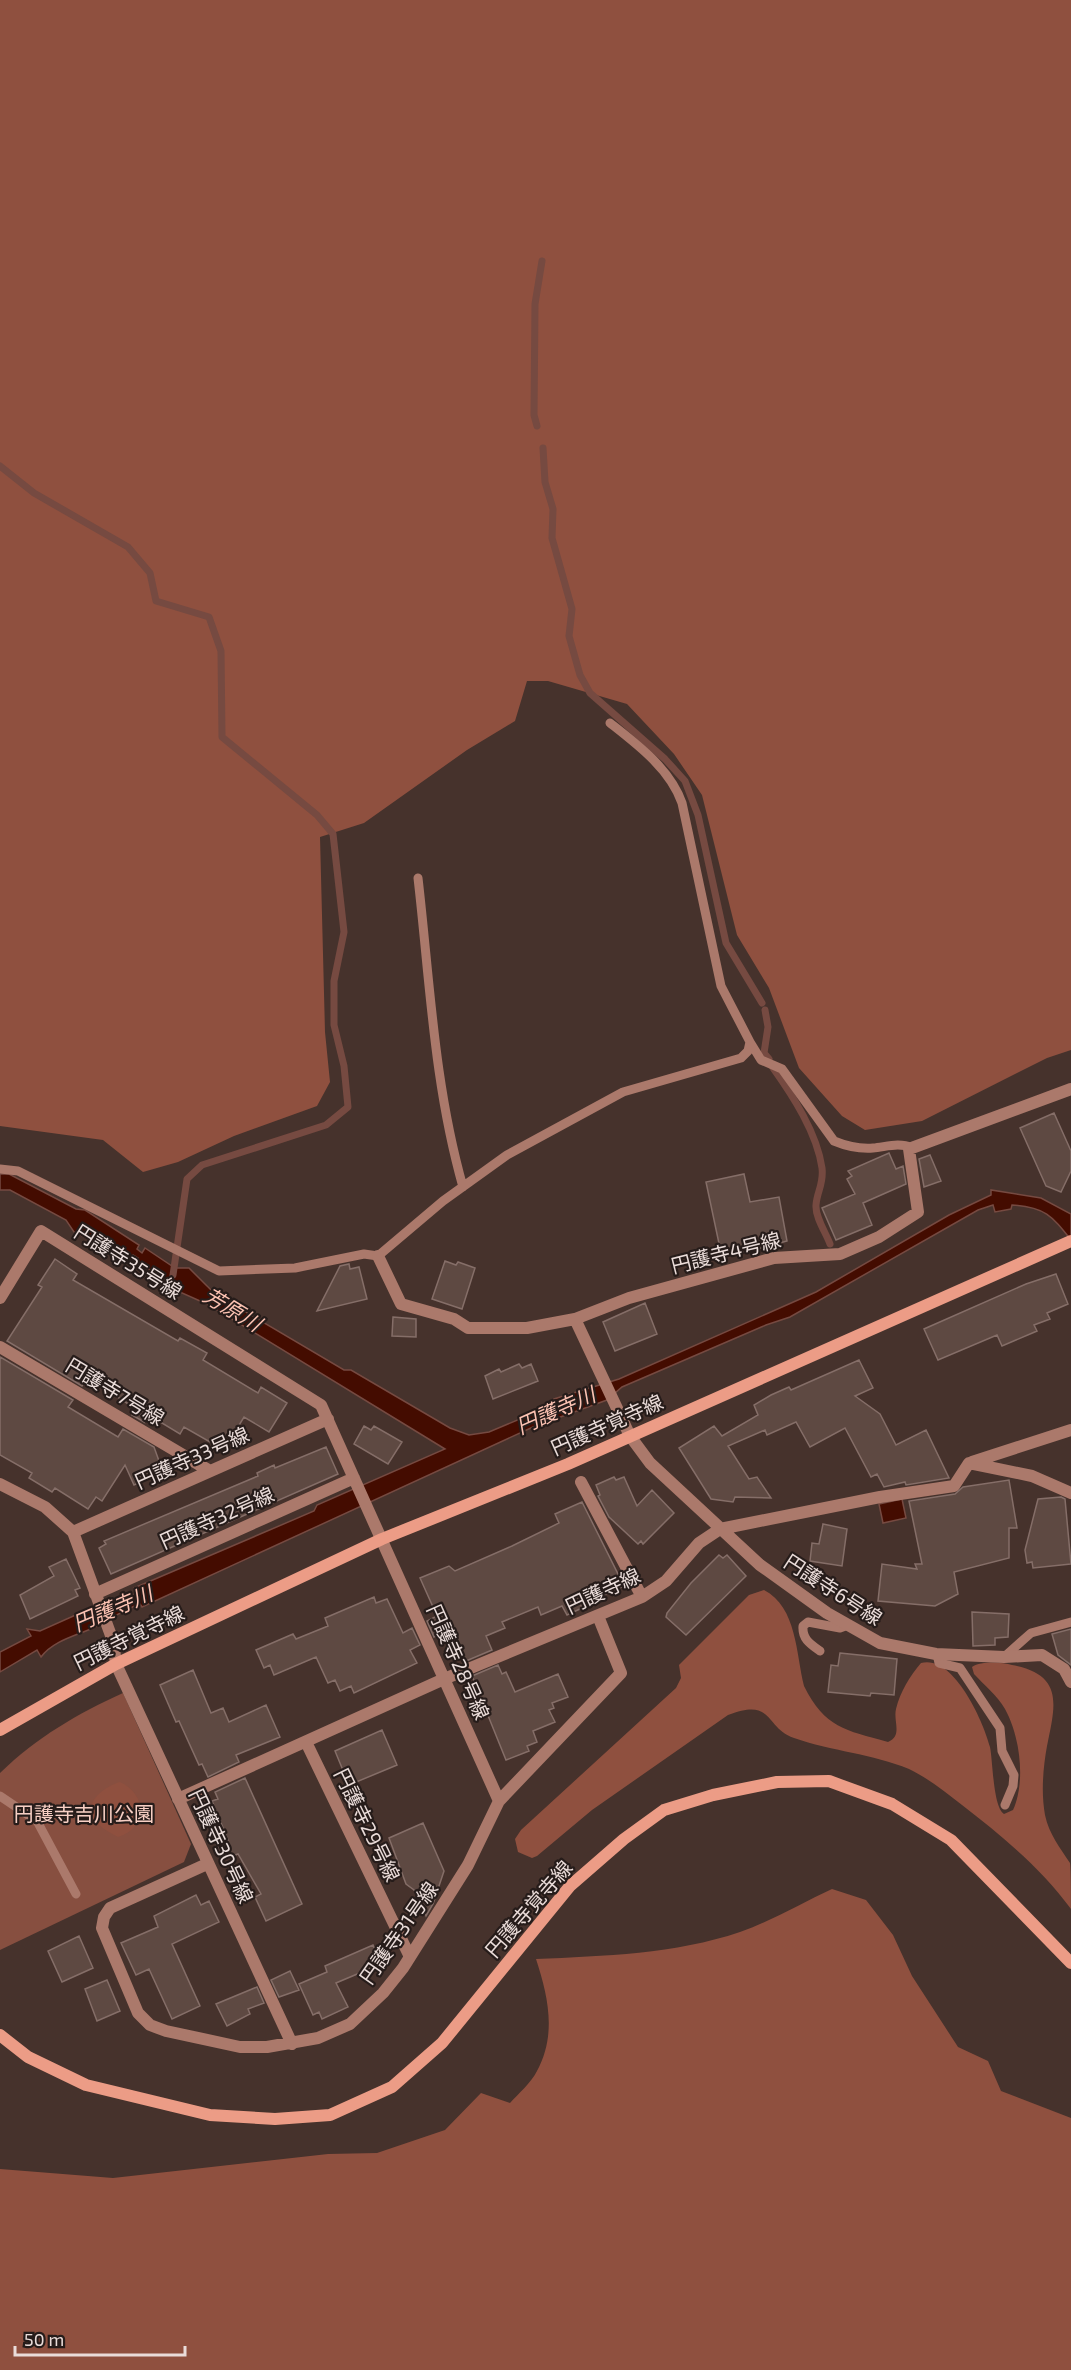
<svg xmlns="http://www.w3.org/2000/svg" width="1071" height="2370" font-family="'Exo 2','Noto Sans JP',sans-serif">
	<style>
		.green { fill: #874f40 }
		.forest { fill: #8f503f }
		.water { fill: #440c00; stroke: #764a41; stroke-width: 1.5 }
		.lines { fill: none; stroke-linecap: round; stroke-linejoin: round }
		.stream { stroke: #764a41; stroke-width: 7 }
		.building { fill: #5e4942; stroke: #856e68; stroke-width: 1.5 }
		.lane { stroke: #ab796b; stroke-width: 9 }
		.street { stroke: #ab796b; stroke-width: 12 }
		.secondary { stroke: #ec9c86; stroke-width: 12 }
		.labels { text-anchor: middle; stroke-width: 4.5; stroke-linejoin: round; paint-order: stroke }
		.street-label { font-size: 20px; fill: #eadcd9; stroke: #261c1a }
		.park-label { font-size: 20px; fill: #f7cfc4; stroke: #261c1a }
		.water-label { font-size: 21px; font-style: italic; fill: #fcc2b2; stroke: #261c1a }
	</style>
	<rect width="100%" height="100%" fill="#46322c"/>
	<path class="green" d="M 123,1693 L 191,1844 L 184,1862 L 0,1950 L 0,1773 C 37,1737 77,1714 123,1693 Z"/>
	<path class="forest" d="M 0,0 L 1071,0 L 1071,1050 L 1047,1058 L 922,1121 L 865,1130 L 842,1116 L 799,1068 L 769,988 L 737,935 L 702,795 L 674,754 L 627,704 L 548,681 L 527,681 L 515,721 L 467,750 L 364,823 L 320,837 L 325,1032 L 330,1082 L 317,1106 L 234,1136 L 178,1162 L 143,1172 L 103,1140 L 0,1126 Z
		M 764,1590 C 797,1607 796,1654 804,1686 C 825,1728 845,1730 888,1742 C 903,1736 893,1721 896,1709 C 900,1692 910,1676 921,1663 C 954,1654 984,1723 990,1747 C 993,1762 993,1807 1004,1814 L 1013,1810 C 1026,1782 1020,1736 1005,1709 C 997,1695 984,1685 974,1674 L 972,1667 C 981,1661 1002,1662 1012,1665 C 1065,1675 1055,1706 1047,1746 C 1043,1768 1041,1793 1045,1815 C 1049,1834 1060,1848 1070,1863 C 1071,1869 1071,1900 1071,1909 C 1041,1868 1002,1836 962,1805 C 945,1792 928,1778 909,1769 C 873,1754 831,1751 794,1738 C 764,1727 774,1697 728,1715 L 592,1810 L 537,1856 L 532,1858 L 518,1852 L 515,1839 L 521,1830 L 676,1688 L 681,1678 L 679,1665 L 749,1595 Z
		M 120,1782 C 147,1794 148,1828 118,1837 C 110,1833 96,1825 92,1816 C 85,1800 108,1785 120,1782 Z
		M 832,1889 L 866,1900 L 893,1935 L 912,1976 L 958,2047 L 988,2061 L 1001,2091 L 1071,2118 L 1071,2370 L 0,2370 L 0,2169 L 113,2178 L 328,2154 L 377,2153 L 445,2130 L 481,2093 L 510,2103 C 518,2094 531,2083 537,2071 C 557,2034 548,1996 536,1959 C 604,1956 675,1954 740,1932 C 771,1921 802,1903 832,1889 Z"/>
	<path class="water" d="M 0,1174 L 9,1174 L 76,1209 L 85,1210 L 139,1245 L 137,1249 L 142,1253 L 145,1248 L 175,1268 L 189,1268 L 215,1294 L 344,1370 L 351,1370 L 450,1428 L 469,1435 L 489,1432 L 546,1408 L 554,1399 L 619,1379 L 816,1292 L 949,1215 L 991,1195 L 991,1190 L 1041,1198 L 1071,1214 L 1071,1240 C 1052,1216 1045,1207 1012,1205 L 1011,1209 L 995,1212 L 993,1205 L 978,1210 L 790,1317 L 766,1325 L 622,1387 L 607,1400 L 533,1427 L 142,1607 L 140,1604 C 123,1610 109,1620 93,1628 C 75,1636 53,1641 41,1657 L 37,1650 L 0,1672 L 0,1652 L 31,1636 L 27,1629 L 40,1631 L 89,1609 L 112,1605 L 135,1594 L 134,1588 L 314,1511 L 317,1505 L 445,1449 L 209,1305 L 173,1289 L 168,1281 L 137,1262 L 138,1258 L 133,1255 L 130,1259 L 74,1232 L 66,1220 L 10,1190 L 0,1190 Z
		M 902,1499 L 906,1518 L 883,1523 L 879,1504 Z"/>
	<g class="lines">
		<path class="stream" d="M 537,426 L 534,415 L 535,304 L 542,261
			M 543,448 L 545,482 L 553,509 L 552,538 L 572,609 L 569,636 L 580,675 L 590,693 L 665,759 L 685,781 L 698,815 L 726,943 L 762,1003
			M 0,466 L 34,493 L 128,547 L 150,573 L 156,601 L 209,617 L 221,651 L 222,737 L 317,815 L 333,834 L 344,932 L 334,981 L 334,1025 L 344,1066 L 348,1107 L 326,1125 L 202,1165 L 187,1179 L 173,1275
			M 765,1010 L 768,1027 L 764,1053 L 769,1059
			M 773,1068 C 793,1096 817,1133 822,1168 C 824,1184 817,1191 816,1205 C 815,1217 826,1233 830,1244"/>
	</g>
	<path class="building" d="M 1054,1113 L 1071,1151 L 1071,1171 L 1061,1192 L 1046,1186 L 1020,1128 Z
		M 889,1153 L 896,1169 L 903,1166 L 906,1184 L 863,1203 L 872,1225 L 836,1240 L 822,1208 L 855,1194 L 847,1179 L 852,1176 L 848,1171 Z
		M 930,1155 L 941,1181 L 924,1187 L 919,1159 Z
		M 744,1174 L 750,1202 L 779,1197 L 787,1241 L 747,1252 L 721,1253 L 706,1182 Z
		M 55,1259 L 77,1274 L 73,1280 L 178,1341 L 180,1338 L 207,1353 L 203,1360 L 258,1393 L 261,1387 L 287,1403 L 269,1432 L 244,1417 L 224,1450 L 184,1427 L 180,1434 L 139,1409 L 144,1422 L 132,1415 L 136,1409 L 87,1377 L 82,1386 L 7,1341 L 42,1287 L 38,1285 Z
		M 445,1261 L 456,1265 L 458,1262 L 475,1268 L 462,1309 L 432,1299 Z
		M 349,1264 L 350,1269 L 359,1267 L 367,1299 L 317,1311 L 340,1266 Z
		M 1056,1274 L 1068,1304 L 1047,1313 L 1050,1319 L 1034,1325 L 1037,1331 L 1002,1346 L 997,1335 L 938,1360 L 924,1329 L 1026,1284 Z
		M 645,1303 L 657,1334 L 615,1351 L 603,1322 Z
		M 393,1317 L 416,1319 L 416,1337 L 392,1336 Z
		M 0,1357 L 73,1400 L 68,1407 L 118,1437 L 123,1429 L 154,1447 L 163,1472 L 134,1485 L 125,1465 L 102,1501 L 96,1497 L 88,1509 L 55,1488 L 52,1492 L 29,1478 L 32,1473 L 0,1455 Z
		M 859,1360 L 873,1388 L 855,1396 L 880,1414 L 896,1445 L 926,1430 L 949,1478 L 906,1485 L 905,1482 L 884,1487 L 877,1474 L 871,1477 L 845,1428 L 810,1447 L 796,1422 L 767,1435 L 765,1430 L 728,1446 L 749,1479 L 757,1477 L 771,1498 L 735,1497 L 733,1502 L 711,1499 L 679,1448 L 714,1426 L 722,1436 L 758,1415 L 754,1405 L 771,1395 L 789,1387 L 791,1390 Z
		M 519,1364 L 522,1368 L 531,1364 L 538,1381 L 493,1399 L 485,1376 L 499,1369 L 501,1372 Z
		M 364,1426 L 371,1430 L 374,1426 L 402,1442 L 388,1464 L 354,1444 Z
		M 326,1447 L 338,1474 L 111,1574 L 99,1548 L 106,1544 L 104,1541 L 258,1476 L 257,1473 L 274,1465 L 275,1468 Z
		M 614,1477 L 616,1480 L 624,1477 L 637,1506 L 652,1490 L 674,1513 L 643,1544 L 641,1541 L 638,1544 L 609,1517 L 598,1496 L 600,1495 L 596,1485 Z
		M 1009,1480 L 1017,1528 L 1009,1528 L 1009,1558 L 954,1572 L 958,1594 L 935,1606 L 878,1601 L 882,1564 L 917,1569 L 915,1564 L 922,1564 L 909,1501 L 955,1494 L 963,1487 Z
		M 1061,1497 L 1065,1499 L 1071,1564 L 1033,1568 L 1032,1562 L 1027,1563 L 1025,1550 L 1038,1499 Z
		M 582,1502 L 624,1586 L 581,1605 L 582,1608 L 567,1615 L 562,1606 L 541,1615 L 538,1607 L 502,1622 L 505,1628 L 486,1636 L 492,1650 L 466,1661 L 448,1630 L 434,1637 L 427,1621 L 437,1616 L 420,1578 L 449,1566 L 455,1571 L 512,1546 L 559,1523 L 555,1514 Z
		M 823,1524 L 847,1529 L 842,1566 L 810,1561 L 812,1543 L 819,1544 Z
		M 719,1555 L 723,1558 L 727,1555 L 746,1576 L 686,1635 L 666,1617 L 667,1613 L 691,1583 Z
		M 66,1559 L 80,1588 L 75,1590 L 78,1596 L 30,1619 L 20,1595 L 54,1576 L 49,1567 Z
		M 374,1597 L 376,1603 L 387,1599 L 403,1633 L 412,1628 L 420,1645 L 410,1650 L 417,1663 L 354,1693 L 351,1686 L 340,1691 L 335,1680 L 328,1683 L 316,1657 L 274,1675 L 270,1665 L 264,1668 L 256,1650 L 293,1634 L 296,1639 L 328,1626 L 325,1618 Z
		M 972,1612 L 1009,1614 L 1008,1637 L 995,1638 L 995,1645 L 973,1646 Z
		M 1071,1629 L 1071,1665 L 1058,1655 L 1052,1634 Z
		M 840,1653 L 897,1659 L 894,1695 L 871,1693 L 870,1696 L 828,1692 L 831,1665 L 838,1666 Z
		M 498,1665 L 502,1674 L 506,1672 L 515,1692 L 558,1674 L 568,1697 L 552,1703 L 554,1708 L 549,1710 L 555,1722 L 533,1731 L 537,1742 L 527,1746 L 529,1751 L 506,1760 L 472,1676 Z
		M 193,1670 L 211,1713 L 223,1708 L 229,1722 L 266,1705 L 280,1737 L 236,1755 L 239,1762 L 208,1777 L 202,1764 L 199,1765 L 179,1721 L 176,1722 L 160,1685 Z
		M 382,1730 L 397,1765 L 349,1785 L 335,1751 Z
		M 245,1778 L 302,1904 L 266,1921 L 255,1897 L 261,1894 L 238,1854 L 222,1860 L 216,1844 L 228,1840 L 212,1801 L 218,1799 L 215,1792 Z
		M 423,1823 L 444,1871 L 433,1904 L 426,1916 L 414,1890 L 406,1884 L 389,1838 Z
		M 196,1895 L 201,1905 L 209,1901 L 219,1922 L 172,1944 L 200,2006 L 172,2019 L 149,1969 L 136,1975 L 121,1943 L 158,1927 L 154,1916 Z
		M 79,1936 L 93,1968 L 62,1982 L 48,1951 Z
		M 373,1945 L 381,1964 L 336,1983 L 348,2007 L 322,2019 L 319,2012 L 313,2015 L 299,1984 L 327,1972 L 325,1966 Z
		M 290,1971 L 299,1990 L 279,1997 L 271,1980 Z
		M 107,1980 L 120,2011 L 97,2021 L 85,1989 Z
		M 257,1987 L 264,2003 L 248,2009 L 250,2014 L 227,2026 L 216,2004 Z"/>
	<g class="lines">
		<path class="lane" d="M 418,878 C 430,982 434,1085 463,1187
			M 750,1042 L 761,1060 L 782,1069 L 834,1141 C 846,1146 859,1149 873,1148 C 886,1147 899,1142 912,1148
			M 0,1169 L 18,1171 L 219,1271 L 295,1268 L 364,1254 L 378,1256 L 443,1201 L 507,1155 L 623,1092 L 741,1058 L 748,1051 L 750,1042 L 721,986 L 682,803 C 670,769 638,745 610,723
			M 820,1651 C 810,1644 802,1639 803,1626 L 808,1622 L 840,1628 L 848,1625
			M 937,1654 L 939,1663 L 960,1668 L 1000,1728 L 1002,1751 L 1014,1775 L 1013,1786 L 1005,1805
			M 1004,1657 L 1031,1633 L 1071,1622
			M 0,1796 L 37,1821 L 76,1894"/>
		<path class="street" d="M 1071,1089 L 909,1149 L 918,1212 L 879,1237 L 840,1254 L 774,1258 L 629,1298 L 575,1319 L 630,1436 L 650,1463 L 760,1565 L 827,1613 L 880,1643 L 936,1654 L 1004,1657 L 1042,1655 L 1064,1669 L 1071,1682
			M 378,1256 L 401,1304 L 454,1319 L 468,1328 L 527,1328 L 575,1319
			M 0,1298 L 41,1231 L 321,1405 L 499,1801
			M 0,1347 L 210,1471
			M 972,1462 L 1071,1430
			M 581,1482 L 642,1597
			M 0,1484 L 45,1507 L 73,1532 L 113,1641 L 116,1664 L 292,2044
			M 73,1532 L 328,1419
			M 95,1594 L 354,1478
			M 306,1742 L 410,1957
			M 178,1799 L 444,1679 L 642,1597 L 666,1581 L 699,1543 L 720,1529 L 880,1497 L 954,1486 L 969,1463 L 1032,1476 L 1071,1493
			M 207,1864 L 110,1908 L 104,1917 L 102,1928 L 138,2013 L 150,2025 L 166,2031 L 240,2047 L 267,2047 L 318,2038 L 350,2024 L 383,1993 L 403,1968 L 468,1865 L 499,1801 L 621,1673 L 598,1616"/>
		<path class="secondary" d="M 0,1730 L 116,1664 L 382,1539 L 568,1464 L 1071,1241
			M 0,2035 L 28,2057 L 86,2085 L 210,2115 L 275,2119 L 330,2115 L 392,2087 L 442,2043 L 570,1886 L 624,1839 L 664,1810 L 713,1795 L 777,1782 L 829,1781 L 892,1804 L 951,1840 L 1071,1963"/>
	</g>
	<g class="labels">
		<g class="street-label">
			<text transform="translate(726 1253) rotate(-14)" y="7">円護寺4号線</text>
			<text transform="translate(128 1262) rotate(32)" y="7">円護寺35号線</text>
			<text transform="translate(115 1392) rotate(31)" y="7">円護寺7号線</text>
			<text transform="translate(607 1425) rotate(-24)" y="7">円護寺覚寺線</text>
			<text transform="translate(192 1458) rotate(-24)" y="7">円護寺33号線</text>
			<text transform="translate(217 1518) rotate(-24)" y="7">円護寺32号線</text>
			<text transform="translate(833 1590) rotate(33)" y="7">円護寺6号線</text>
			<text transform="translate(603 1591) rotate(-25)" y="7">円護寺線</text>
			<text transform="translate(129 1638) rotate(-26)" y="7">円護寺覚寺線</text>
			<text transform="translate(458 1662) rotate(66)" y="7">円護寺28号線</text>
			<text transform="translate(367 1825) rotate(64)" y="7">円護寺29号線</text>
			<text transform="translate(221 1846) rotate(65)" y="7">円護寺30号線</text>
			<text transform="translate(529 1909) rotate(-49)" y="7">円護寺覚寺線</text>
			<text transform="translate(399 1933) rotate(-55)" y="7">円護寺31号線</text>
		</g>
		<g class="park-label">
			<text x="84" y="1821">円護寺吉川公園</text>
		</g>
		<g class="water-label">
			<text transform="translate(232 1310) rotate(31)" y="7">芳原川</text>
			<text transform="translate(556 1411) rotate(-24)" y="7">円護寺川</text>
			<text transform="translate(113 1609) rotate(-23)" y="7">円護寺川</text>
		</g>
	</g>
	<path d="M15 2346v9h170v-9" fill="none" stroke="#eadcd9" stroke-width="3"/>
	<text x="24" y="2346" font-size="18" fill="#eadcd9" stroke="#261c1a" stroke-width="4.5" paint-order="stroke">50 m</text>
</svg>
